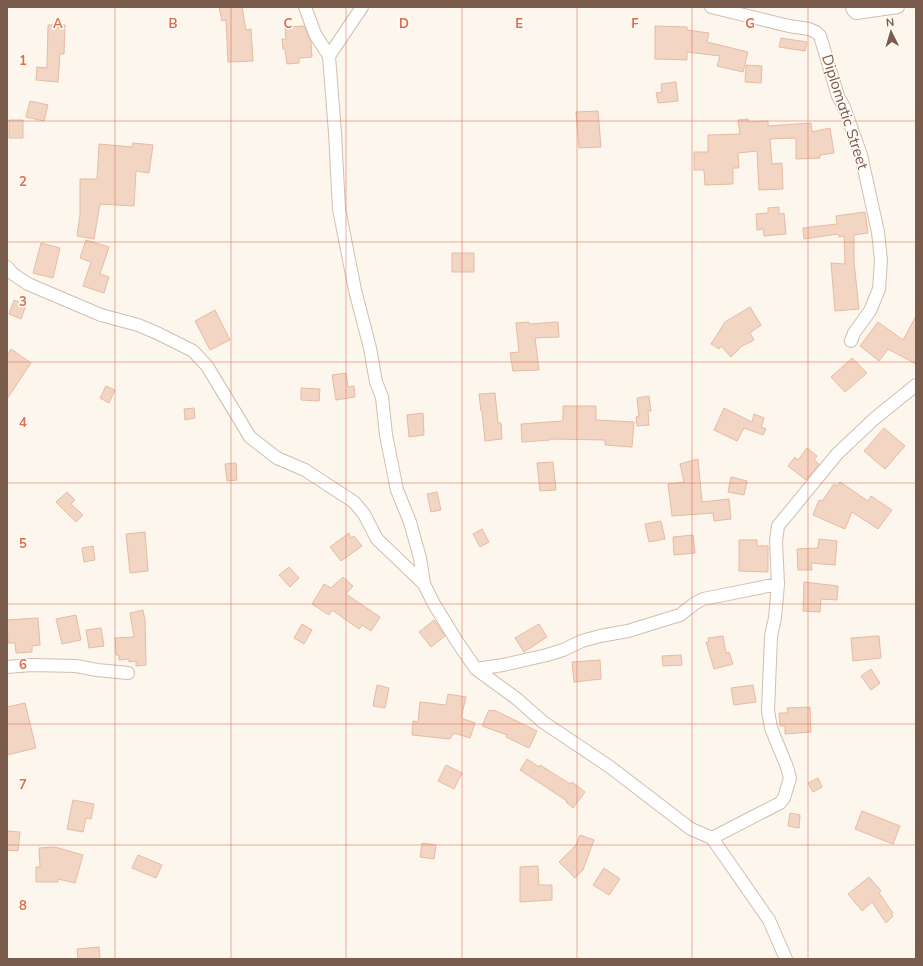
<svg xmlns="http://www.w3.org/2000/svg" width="923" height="966" font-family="Mulish,sans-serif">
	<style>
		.building { fill: #f3d5c3; stroke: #e6bba3 }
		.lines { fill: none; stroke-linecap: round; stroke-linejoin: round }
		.minor-casing { stroke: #d1beb0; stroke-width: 14 }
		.minor { stroke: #fff; stroke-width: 12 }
		.grid { fill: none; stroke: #dc6d51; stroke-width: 1; stroke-opacity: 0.55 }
		.labels { text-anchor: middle; stroke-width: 3; stroke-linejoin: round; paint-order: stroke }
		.street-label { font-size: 15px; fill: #7a5c4d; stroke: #fffaf3 }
		.grid-label { font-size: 13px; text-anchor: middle; font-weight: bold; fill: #dc6d51; stroke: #fffaf3; stroke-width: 3; stroke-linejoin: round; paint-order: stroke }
	</style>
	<rect width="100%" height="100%" fill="#fdf6ec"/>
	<path class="building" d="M 219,7 L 242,7 L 246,30 L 251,29 L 253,61 L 228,62 L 226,20 L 222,21 Z
		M 48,25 L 65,25 L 64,54 L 60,54 L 58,82 L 36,80 L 37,67 L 47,68 Z
		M 304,26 L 311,42 L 312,57 L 299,58 L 299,63 L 287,64 L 285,49 L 283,49 L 282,39 L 286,39 L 285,27 Z
		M 655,26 L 687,27 L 687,30 L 709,33 L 707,42 L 748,52 L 743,72 L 717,66 L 720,56 L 687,52 L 687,60 L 655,59 Z
		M 781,38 L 807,42 L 805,51 L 779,47 Z
		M 746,65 L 762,66 L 761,83 L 745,82 Z
		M 676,82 L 678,101 L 658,103 L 656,93 L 662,92 L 661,84 Z
		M 30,101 L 48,105 L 44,121 L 26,117 Z
		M 598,111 L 601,147 L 579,148 L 576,112 Z
		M 748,119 L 749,122 L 768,121 L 768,126 L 811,123 L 812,132 L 830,128 L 834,153 L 820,155 L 820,158 L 796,159 L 796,138 L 770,139 L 772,164 L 782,163 L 783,189 L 759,190 L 757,151 L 738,153 L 739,168 L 733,168 L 733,184 L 705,185 L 704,170 L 694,170 L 694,152 L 708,152 L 708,135 L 740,134 L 738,120 Z
		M 9,120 L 23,120 L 23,138 L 9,138 Z
		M 133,143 L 153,145 L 149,173 L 136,171 L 134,206 L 100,204 L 94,239 L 77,236 L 80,215 L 80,179 L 97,179 L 99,144 L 132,147 Z
		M 779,207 L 779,214 L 784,213 L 786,234 L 764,236 L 763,229 L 757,230 L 756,214 L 768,213 L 768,208 Z
		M 865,212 L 868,233 L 854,235 L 854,262 L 859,309 L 835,311 L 831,263 L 845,264 L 844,236 L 839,237 L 838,234 L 804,239 L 803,228 L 837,224 L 836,216 Z
		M 86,240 L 109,247 L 100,274 L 109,277 L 104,293 L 83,286 L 91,262 L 80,258 Z
		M 41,243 L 60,248 L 53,278 L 33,273 Z
		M 452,253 L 474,253 L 474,272 L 452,272 Z
		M 14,300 L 26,305 L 21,319 L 9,314 Z
		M 750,307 L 761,325 L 750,333 L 754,340 L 742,346 L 731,357 L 721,346 L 719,349 L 711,344 L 725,322 Z
		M 215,310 L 230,340 L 210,350 L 195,321 Z
		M 916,316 L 916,364 L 888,349 L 879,361 L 860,346 L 878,322 L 903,340 Z
		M 529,322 L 529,324 L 558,322 L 559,337 L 535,338 L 539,370 L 513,371 L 510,353 L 519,352 L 516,323 Z
		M 11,349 L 31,363 L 7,399 L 7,356 Z
		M 852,358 L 867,373 L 845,392 L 831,377 Z
		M 346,373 L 348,387 L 354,386 L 355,397 L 336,400 L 332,375 Z
		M 106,386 L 115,390 L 109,403 L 100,398 Z
		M 301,388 L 320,389 L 319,401 L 301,400 Z
		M 495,393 L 498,423 L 501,423 L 502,439 L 485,441 L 482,411 L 481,411 L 479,394 Z
		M 649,396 L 651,411 L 648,411 L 649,425 L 637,426 L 636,417 L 639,416 L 637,398 Z
		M 563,406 L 596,406 L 596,420 L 634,422 L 632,447 L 605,445 L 605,440 L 550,439 L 550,440 L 522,442 L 521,424 L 563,421 Z
		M 194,408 L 195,418 L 185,420 L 184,409 Z
		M 724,408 L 752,422 L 754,414 L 764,418 L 761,427 L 766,429 L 763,435 L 744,428 L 737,441 L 714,430 Z
		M 423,413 L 424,435 L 409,437 L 407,415 Z
		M 884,428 L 905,446 L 885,469 L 864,451 Z
		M 807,448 L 817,456 L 814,460 L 819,464 L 806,480 L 788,466 L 795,457 L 798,460 Z
		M 698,459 L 702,502 L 729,499 L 731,519 L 714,521 L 713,513 L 672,516 L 668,484 L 684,482 L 680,464 Z
		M 553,462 L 556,490 L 540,491 L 537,463 Z
		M 236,463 L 237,480 L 227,481 L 225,464 Z
		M 731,477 L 747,481 L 744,495 L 728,492 Z
		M 840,482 L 868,501 L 871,496 L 892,510 L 878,529 L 852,512 L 845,529 L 813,515 L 819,500 L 822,501 L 834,484 L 837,486 Z
		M 67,492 L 75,500 L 71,504 L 83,515 L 76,522 L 56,502 Z
		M 437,492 L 441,510 L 431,512 L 427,494 Z
		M 661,521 L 665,539 L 649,542 L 645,524 Z
		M 482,529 L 489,542 L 480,547 L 473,534 Z
		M 145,532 L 148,571 L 130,573 L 126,534 Z
		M 349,533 L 351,538 L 354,536 L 362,546 L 341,561 L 330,547 Z
		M 693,535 L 695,553 L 674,555 L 673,537 Z
		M 819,539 L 837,541 L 835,565 L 811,563 L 812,570 L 798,570 L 797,549 L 818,548 Z
		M 739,540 L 757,540 L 757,546 L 768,546 L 768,572 L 739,571 Z
		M 93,546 L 95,560 L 84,562 L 82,548 Z
		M 289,567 L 299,578 L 290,587 L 279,575 Z
		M 343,577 L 353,586 L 346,594 L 380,617 L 371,631 L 362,625 L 359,629 L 332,610 L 329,615 L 312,604 L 324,584 L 331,588 Z
		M 804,582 L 838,586 L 837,600 L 821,599 L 820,612 L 803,611 Z
		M 143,610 L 145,620 L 146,665 L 136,666 L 136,661 L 129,662 L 129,659 L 119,660 L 119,655 L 116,655 L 115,638 L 134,637 L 130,613 Z
		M 76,615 L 81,640 L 62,644 L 56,619 Z
		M 38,618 L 40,645 L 32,646 L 32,652 L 16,653 L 15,643 L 8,643 L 7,620 Z
		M 434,620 L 445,636 L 431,647 L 419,632 Z
		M 302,624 L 312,630 L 304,644 L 294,638 Z
		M 539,624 L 547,637 L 524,652 L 515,638 Z
		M 101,628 L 104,646 L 89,648 L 86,630 Z
		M 723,636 L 726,653 L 729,652 L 733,664 L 714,669 L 706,642 L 709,642 L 708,638 Z
		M 879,636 L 881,658 L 853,661 L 851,638 Z
		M 681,655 L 682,665 L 663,666 L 662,656 Z
		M 600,660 L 601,679 L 574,682 L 572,662 Z
		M 871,669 L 880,683 L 871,690 L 861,676 Z
		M 377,685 L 389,688 L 385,708 L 373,706 Z
		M 753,685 L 756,702 L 734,705 L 731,688 Z
		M 448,694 L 466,697 L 461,718 L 475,723 L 470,738 L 454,733 L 450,739 L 412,735 L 413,721 L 418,722 L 420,702 L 446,705 Z
		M 25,703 L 36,748 L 7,755 L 7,707 Z
		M 810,707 L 811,732 L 785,734 L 785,726 L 780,726 L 779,713 L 788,713 L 787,708 Z
		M 489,710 L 493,711 L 494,710 L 537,731 L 529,748 L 506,737 L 507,735 L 482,726 Z
		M 527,759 L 539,767 L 540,765 L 570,784 L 572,782 L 585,792 L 573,808 L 566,802 L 567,801 L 520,770 Z
		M 446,765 L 462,773 L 454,789 L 438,781 Z
		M 818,778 L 822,787 L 813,792 L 808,783 Z
		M 73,800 L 94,804 L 91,819 L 86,818 L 83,832 L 67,829 Z
		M 862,811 L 900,826 L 893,844 L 855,829 Z
		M 790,813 L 800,815 L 799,828 L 788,826 Z
		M 7,831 L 20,832 L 18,851 L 7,850 Z
		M 580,835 L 594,840 L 583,870 L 575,878 L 559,862 L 576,845 Z
		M 422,843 L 436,845 L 434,859 L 420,857 Z
		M 55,847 L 83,855 L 75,883 L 58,879 L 58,882 L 36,882 L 36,867 L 40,867 L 39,848 Z
		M 138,855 L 162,865 L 156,878 L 132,868 Z
		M 538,866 L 539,885 L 552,885 L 552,900 L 520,902 L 520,867 Z
		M 604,868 L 620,879 L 609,895 L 593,885 Z
		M 869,877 L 881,891 L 879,893 L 893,913 L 891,914 L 893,916 L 886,923 L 872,902 L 862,911 L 848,894 Z
		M 99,947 L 100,959 L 78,959 L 77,949 Z"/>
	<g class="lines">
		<defs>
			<path id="minor" d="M 305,7 L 315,34 L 329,56
				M 362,7 L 329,56 L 335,133 L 339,209 L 355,290 L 370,348 L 376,382 L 382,397 L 386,435 L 397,490 L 410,522 L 420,558 L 424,584 L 434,604 L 456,640 L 476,669 L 517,699 L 543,722 L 610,767 L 691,829 L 712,838 L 769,920 L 786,959
				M 711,7 L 789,26 L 809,29 L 816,32 L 820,36 L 838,96 L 844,107 L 861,155 L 878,232 L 881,260 L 879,289 L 870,311 L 854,333 L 851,341
				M 852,7 L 853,10 L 856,13 L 898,7
				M 7,267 L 13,274 L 28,284 L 101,315 L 138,325 L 157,333 L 193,351 L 207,366 L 250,437 L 277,458 L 305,470 L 354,502 L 364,514 L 377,539 L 424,584
				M 7,667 L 32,665 L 76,666 L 97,670 L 128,673
				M 476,669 L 503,665 L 547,655 L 563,650 L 582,641 L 600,636 L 628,631 L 670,618 L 680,615 L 694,604 L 703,599 L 778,584
				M 712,838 L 780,803 L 784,798 L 790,778 L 787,767 L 771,728 L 768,711 L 771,636 L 775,618 L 778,584 L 776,541 L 778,526 L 837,454 L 874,419 L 916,385"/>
		</defs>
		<use href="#minor" class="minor-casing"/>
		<use href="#minor" class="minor"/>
	</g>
	<path class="grid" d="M 115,7 L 115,959M 231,7 L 231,959M 346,7 L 346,959M 462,7 L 462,959M 577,7 L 577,959M 692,7 L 692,959M 808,7 L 808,959M 7,121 L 916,121M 7,242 L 916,242M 7,362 L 916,362M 7,483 L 916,483M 7,604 L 916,604M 7,724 L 916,724M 7,845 L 916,845"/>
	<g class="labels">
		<g class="street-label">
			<text transform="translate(845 112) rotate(72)" y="5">Diplomatic Street</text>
		</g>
	</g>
	<g class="grid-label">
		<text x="58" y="28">A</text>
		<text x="173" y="28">B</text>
		<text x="288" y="28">C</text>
		<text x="404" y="28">D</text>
		<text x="519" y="28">E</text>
		<text x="635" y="28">F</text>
		<text x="750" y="28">G</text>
		<text x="23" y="65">1</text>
		<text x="23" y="186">2</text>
		<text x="23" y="306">3</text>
		<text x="23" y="427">4</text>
		<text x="23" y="548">5</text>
		<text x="23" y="669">6</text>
		<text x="23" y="789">7</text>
		<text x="23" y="910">8</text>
	</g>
	<rect width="923" height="966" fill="none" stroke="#7a5c4d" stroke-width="16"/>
	<g transform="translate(891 32) rotate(355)" stroke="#fffaf3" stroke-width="3" paint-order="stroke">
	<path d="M0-3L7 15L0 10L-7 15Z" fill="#7a5c4d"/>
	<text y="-6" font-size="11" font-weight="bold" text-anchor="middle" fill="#7a5c4d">N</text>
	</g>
</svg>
